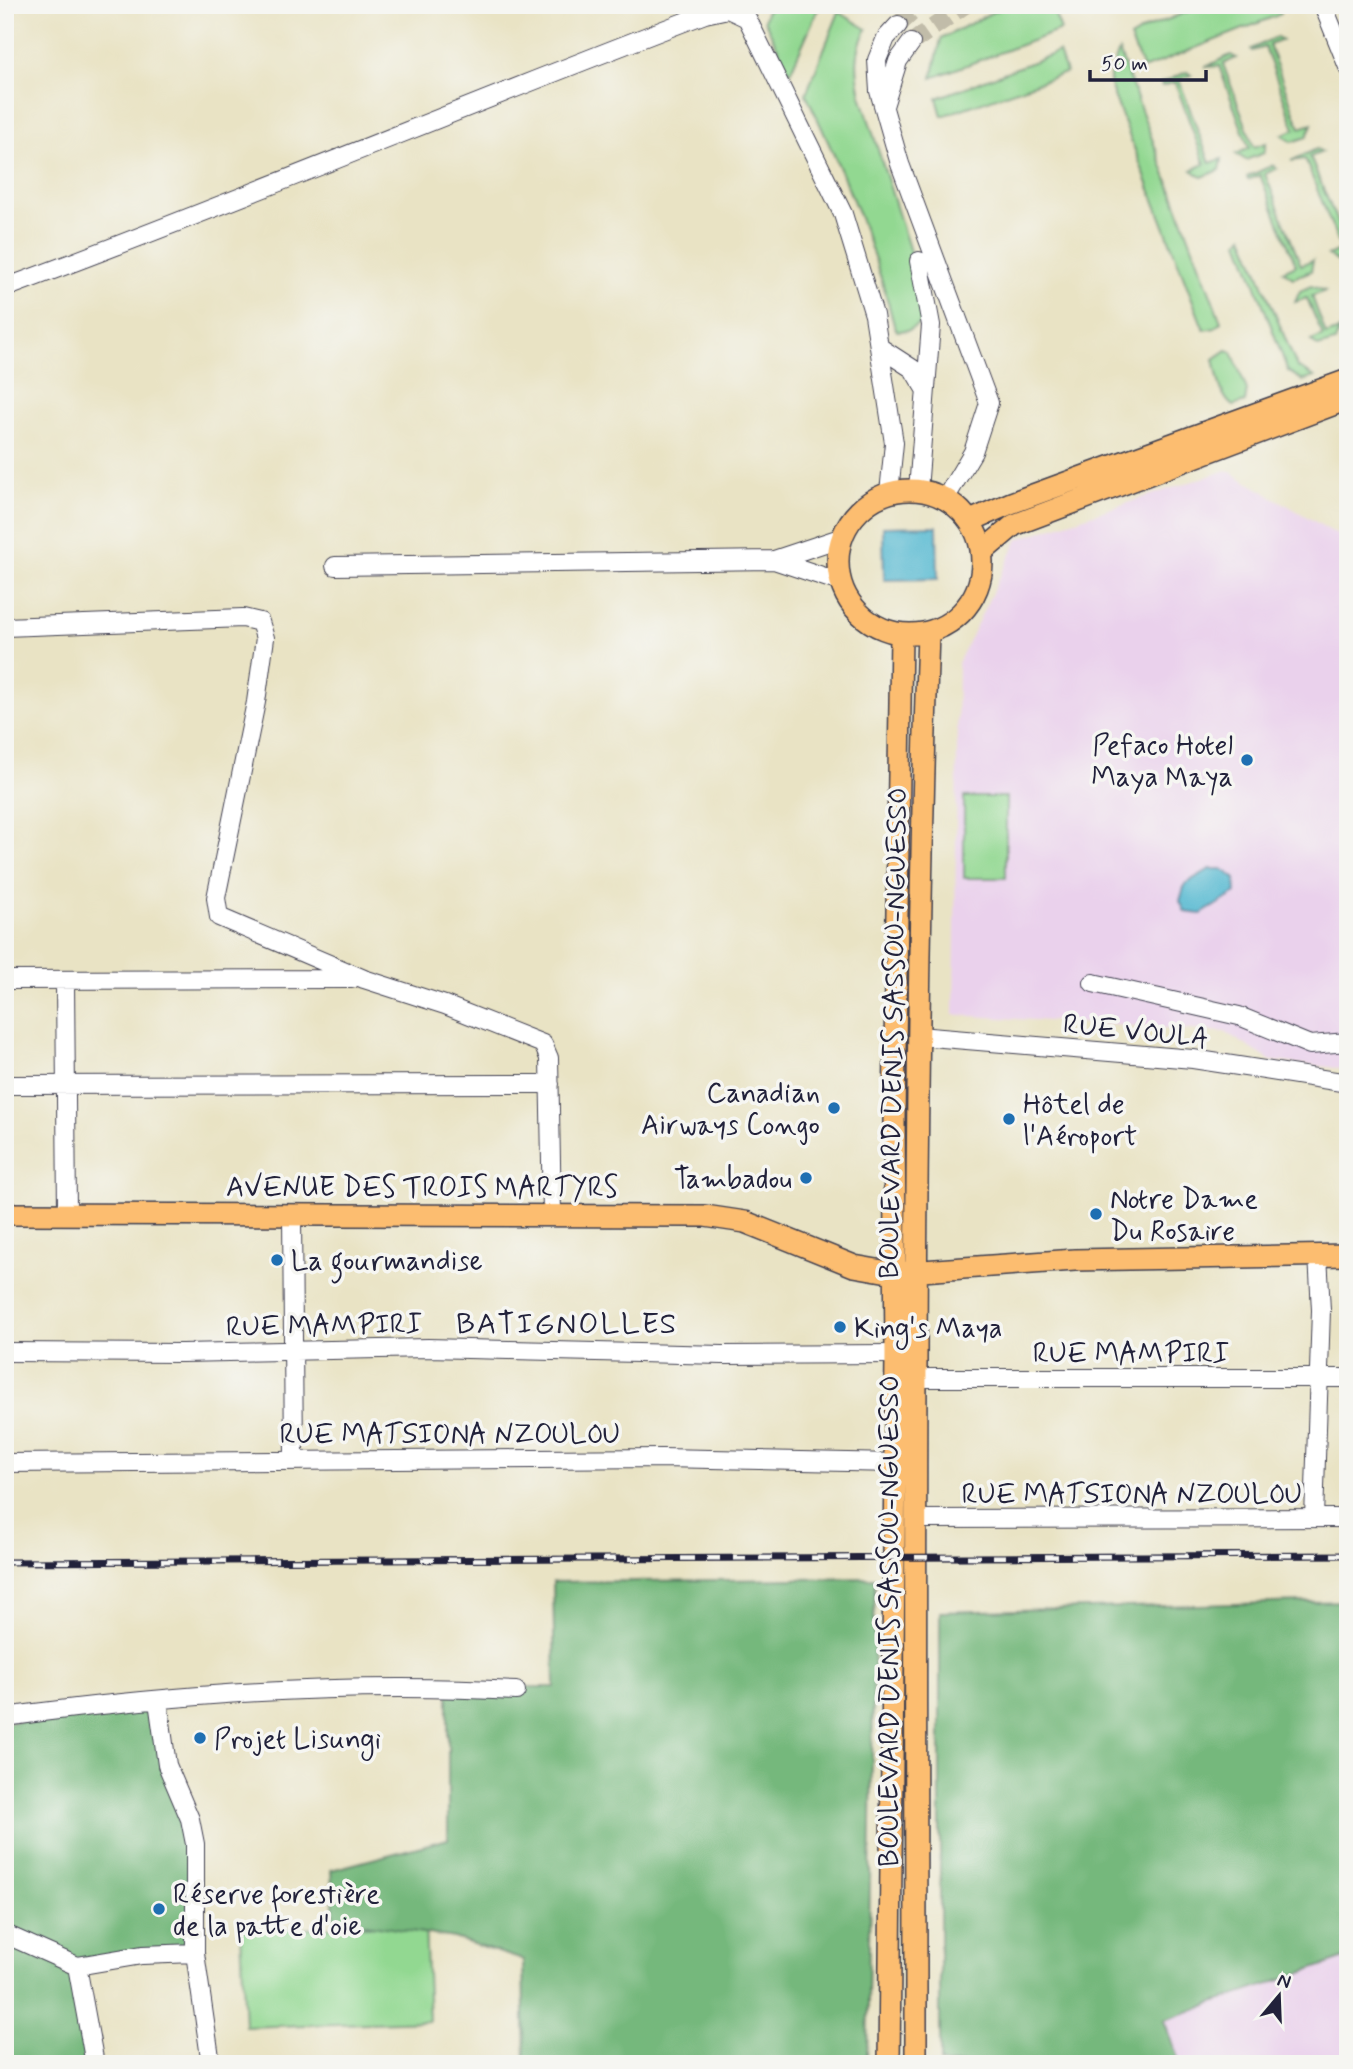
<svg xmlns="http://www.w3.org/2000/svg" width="1353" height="2069" font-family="Mynerve,sans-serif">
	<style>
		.built { fill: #ead1ec }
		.green { fill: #92d891; stroke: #5a7d66; stroke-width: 2 }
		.forest { fill: #75b87b; stroke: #4c6d5b; stroke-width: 2 }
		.water { fill: #51b7d0; stroke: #3a6c86; stroke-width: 2 }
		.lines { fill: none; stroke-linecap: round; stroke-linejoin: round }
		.minor-tunnel { stroke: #c1bca9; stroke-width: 18; stroke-dasharray: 18 9; stroke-linecap: butt }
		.minor-casing { stroke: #403f50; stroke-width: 20 }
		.major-casing { stroke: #403f50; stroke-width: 24 }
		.minor { stroke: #fff; stroke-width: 18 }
		.major { stroke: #fcbd6f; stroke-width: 21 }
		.rail-casing { stroke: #22223b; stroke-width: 7 }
		.rail { stroke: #f6f6f2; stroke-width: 4.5; stroke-dasharray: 13; stroke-linecap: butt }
		.poi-dot { fill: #1f6fb2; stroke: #f6f6f2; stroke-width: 2.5 }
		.labels { text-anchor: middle; stroke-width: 7; stroke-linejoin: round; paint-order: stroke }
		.poi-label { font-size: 28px; fill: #22223b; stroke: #f6f6f2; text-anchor: start }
		.street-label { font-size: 28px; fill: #22223b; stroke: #f6f6f2 }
		.neighbourhood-label { font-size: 30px; letter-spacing: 2px; fill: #22223b; stroke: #f6f6f2 }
	</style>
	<rect width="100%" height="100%" fill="#f6f6f2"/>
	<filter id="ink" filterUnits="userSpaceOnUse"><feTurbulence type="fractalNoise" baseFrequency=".0143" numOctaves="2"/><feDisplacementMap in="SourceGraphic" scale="14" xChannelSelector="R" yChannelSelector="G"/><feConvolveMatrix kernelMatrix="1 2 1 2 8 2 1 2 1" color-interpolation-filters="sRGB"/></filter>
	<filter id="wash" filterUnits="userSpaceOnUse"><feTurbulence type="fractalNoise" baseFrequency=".00686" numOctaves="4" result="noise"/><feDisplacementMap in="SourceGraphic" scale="28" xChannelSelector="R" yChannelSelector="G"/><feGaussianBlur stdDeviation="1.57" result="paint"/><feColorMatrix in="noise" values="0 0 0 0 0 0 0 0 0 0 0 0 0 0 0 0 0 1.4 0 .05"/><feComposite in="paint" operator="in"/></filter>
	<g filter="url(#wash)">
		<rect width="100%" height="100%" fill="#e9e3c4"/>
		<path class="built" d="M 1227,470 L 1348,541 L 1348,1069 L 1271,1061 L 1225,1032 L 954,1015 L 958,663 L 1018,539 Z
			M 1348,1957 L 1348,2064 L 1180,2064 L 1164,2020 Z"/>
		<path class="green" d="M 774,5 L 820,5 L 790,73 L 764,20 L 766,12 Z
			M 1006,5 L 1051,5 L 1061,30 L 932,78 L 941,39 Z
			M 1204,5 L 1279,5 L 1281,14 L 1143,69 L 1130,38 L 1147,28 Z
			M 839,12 L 867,29 C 854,50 856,71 861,95 L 924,296 L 927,319 L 909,330 L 897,331 L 894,325 C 874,244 842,170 806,94 Z
			M 1277,37 L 1282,40 L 1269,45 L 1300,128 L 1312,124 L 1307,137 L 1292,142 L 1282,135 L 1295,129 L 1265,47 L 1252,51 L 1251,49 Z
			M 1119,51 L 1221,322 L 1215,328 L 1205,330 L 1202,325 L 1110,85 L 1110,74 Z
			M 1059,52 L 1066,73 L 942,116 L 937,98 Z
			M 1231,55 L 1236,58 L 1223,64 L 1254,147 L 1266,143 L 1264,153 L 1246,160 L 1236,154 L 1249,148 L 1219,66 L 1205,67 Z
			M 1187,72 L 1191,75 L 1179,80 L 1210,163 L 1222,159 L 1220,170 L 1202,177 L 1192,170 L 1205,164 L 1175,82 L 1162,86 L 1161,83 Z
			M 1317,149 L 1322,152 L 1310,157 L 1348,248 L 1348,259 L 1338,262 L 1328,255 L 1341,249 L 1305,159 L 1291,161 Z
			M 1273,165 L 1277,168 L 1265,174 L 1301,265 L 1313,260 L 1311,271 L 1293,278 L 1283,271 L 1296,265 L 1260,175 L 1248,180 L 1247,177 Z
			M 1243,236 L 1297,367 L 1315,377 L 1303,381 L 1288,371 L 1239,241 Z
			M 1311,286 L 1325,291 L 1312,296 L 1326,335 L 1339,330 L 1335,342 L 1318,347 L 1311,341 L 1323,336 L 1307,298 L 1295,302 L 1300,291 Z
			M 1227,350 L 1232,352 L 1247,390 L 1245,402 L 1233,406 C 1219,396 1218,375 1214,359 Z
			M 964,797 L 1006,797 L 1006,878 L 964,878 Z
			M 425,1924 L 429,2021 L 245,2027 L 241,1930 Z"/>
		<path class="forest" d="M 875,1578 L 867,2064 L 525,2064 L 523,1960 L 454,1938 L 334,1919 L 331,1870 L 448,1839 L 448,1687 L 555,1687 L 553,1582 Z
			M 1348,1601 L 1348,1957 L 1164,2020 L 1180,2064 L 940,2064 L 940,1612 Z
			M 158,1701 L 189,1817 L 195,1953 L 77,1966 L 95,2064 L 5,2064 L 5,1723 Z"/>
		<path class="water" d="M 937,526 L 938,579 L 884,580 L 883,527 Z
			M 1210,869 L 1222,869 L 1235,878 L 1236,893 L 1201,914 L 1185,912 L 1180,901 L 1185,884 Z"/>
	</g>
	<g filter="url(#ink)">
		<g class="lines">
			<path class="minor-tunnel" d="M 898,25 L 920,5
				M 911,43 L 965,5"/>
			<defs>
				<path id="minor" d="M 1323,5 L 1348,67
					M 898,25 L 886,38 L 877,60 L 879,91 L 900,164 L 989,403 L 973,452 L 945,499
					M 884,106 L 898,61 L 911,43
					M 5,288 C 240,201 471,103 705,14 L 728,9 L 747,18 L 843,214 L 874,315 L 894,443 L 889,493
					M 879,347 L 913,369 L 925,389
					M 918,490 L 931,325 L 919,261
					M 774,560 L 840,582
					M 335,566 L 774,560 L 843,537
					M 5,627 L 243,618 L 260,622 L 265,638 L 256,702 L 216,898 L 219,917 L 364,979 L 445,1005 L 543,1044 L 549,1058 L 552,1214
					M 5,980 L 352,979
					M 65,981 L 67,1213
					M 1093,983 L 1239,1016 L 1310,1045 L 1348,1042
					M 918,1036 L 1193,1059 L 1348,1083
					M 5,1085 L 550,1084
					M 292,1214 L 294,1461
					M 5,1352 L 182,1353 L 428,1348 L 723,1355 L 896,1354
					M 915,1378 L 1348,1378
					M 5,1463 L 662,1458 L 894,1463
					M 1314,1518 L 1321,1310 L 1318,1255
					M 916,1519 L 1348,1518
					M 158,1701 L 167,1765 L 190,1819 L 195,1844 L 195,1953 L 211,2064
					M 5,1717 C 173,1694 346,1682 516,1691
					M 5,1934 L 77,1966 L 142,1955 L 195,1953
					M 77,1966 L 95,2064"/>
				<path id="major" d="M838 562a72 72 0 1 1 144 0a72 72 0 1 1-144 0Z
					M 970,521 L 1011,503 L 1348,380
					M 982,552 L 1014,525 L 1348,399
					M 5,1214 L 705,1216 L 745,1222 L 854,1266 L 894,1273 L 1075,1260 L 1348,1255
					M 889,2064 L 896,1354 L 894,1119 L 901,634
					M 916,2064 C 916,1587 912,1110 928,633"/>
			</defs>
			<use href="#minor" class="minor-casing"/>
			<use href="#major" class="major-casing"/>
			<use href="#minor" class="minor"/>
			<use href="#major" class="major"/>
			<defs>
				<path id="rail" d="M 5,1562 L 1348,1555"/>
			</defs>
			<use href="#rail" class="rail-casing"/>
			<use href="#rail" class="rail"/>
		</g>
	</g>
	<g class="poi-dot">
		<circle cx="1247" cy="760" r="7"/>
		<circle cx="834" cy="1108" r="7"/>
		<circle cx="1009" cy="1119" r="7"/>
		<circle cx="806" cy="1178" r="7"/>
		<circle cx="1096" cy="1214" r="7"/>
		<circle cx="277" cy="1260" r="7"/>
		<circle cx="840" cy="1327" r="7"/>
		<circle cx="200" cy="1738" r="7"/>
		<circle cx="159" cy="1909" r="7"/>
	</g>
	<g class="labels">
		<g class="poi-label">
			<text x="1233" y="754" text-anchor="end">Pefaco Hotel<tspan x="1233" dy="32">Maya Maya</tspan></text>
			<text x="820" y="1102" text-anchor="end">Canadian<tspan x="820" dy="32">Airways Congo</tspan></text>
			<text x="1023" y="1113">Hôtel de<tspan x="1023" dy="32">l'Aéroport</tspan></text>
			<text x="792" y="1188" text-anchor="end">Tambadou</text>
			<text x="1110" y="1208">Notre Dame<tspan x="1110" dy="32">Du Rosaire</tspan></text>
			<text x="291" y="1270">La gourmandise</text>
			<text x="854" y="1337">King's Maya</text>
			<text x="214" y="1748">Projet Lisungi</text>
			<text x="173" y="1903">Réserve forestière<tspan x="173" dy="32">de la patte d'oie</tspan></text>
		</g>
		<g class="street-label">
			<text transform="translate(1136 1030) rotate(6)" y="10">RUE VOULA</text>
			<text transform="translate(892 1033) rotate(-89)" y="10">BOULEVARD DENIS SASSOU-NGUESSO</text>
			<text x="422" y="1196">AVENUE DES TROIS MARTYRS</text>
			<text transform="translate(324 1324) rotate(-1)" y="10">RUE MAMPIRI</text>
			<text x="1131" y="1362">RUE MAMPIRI</text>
			<text x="450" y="1443">RUE MATSIONA NZOULOU</text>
			<text x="1132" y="1503">RUE MATSIONA NZOULOU</text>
			<text transform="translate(888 1621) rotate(-90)" y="10">BOULEVARD DENIS SASSOU-NGUESSO</text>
		</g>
		<g class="neighbourhood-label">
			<text x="567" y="1333">BATIGNOLLES</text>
		</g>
	</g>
	<rect width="1353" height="2069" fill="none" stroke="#f6f6f2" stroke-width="28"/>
	<g transform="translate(1279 1996) rotate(19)" stroke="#f6f6f2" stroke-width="5" paint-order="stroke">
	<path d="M0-5L12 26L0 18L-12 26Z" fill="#22223b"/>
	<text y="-10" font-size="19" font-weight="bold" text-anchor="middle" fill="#22223b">N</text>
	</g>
	<path d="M1090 70v10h116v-10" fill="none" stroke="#22223b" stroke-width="3.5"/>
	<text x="1101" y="70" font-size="21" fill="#22223b" stroke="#f6f6f2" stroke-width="5" paint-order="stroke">50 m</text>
</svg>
